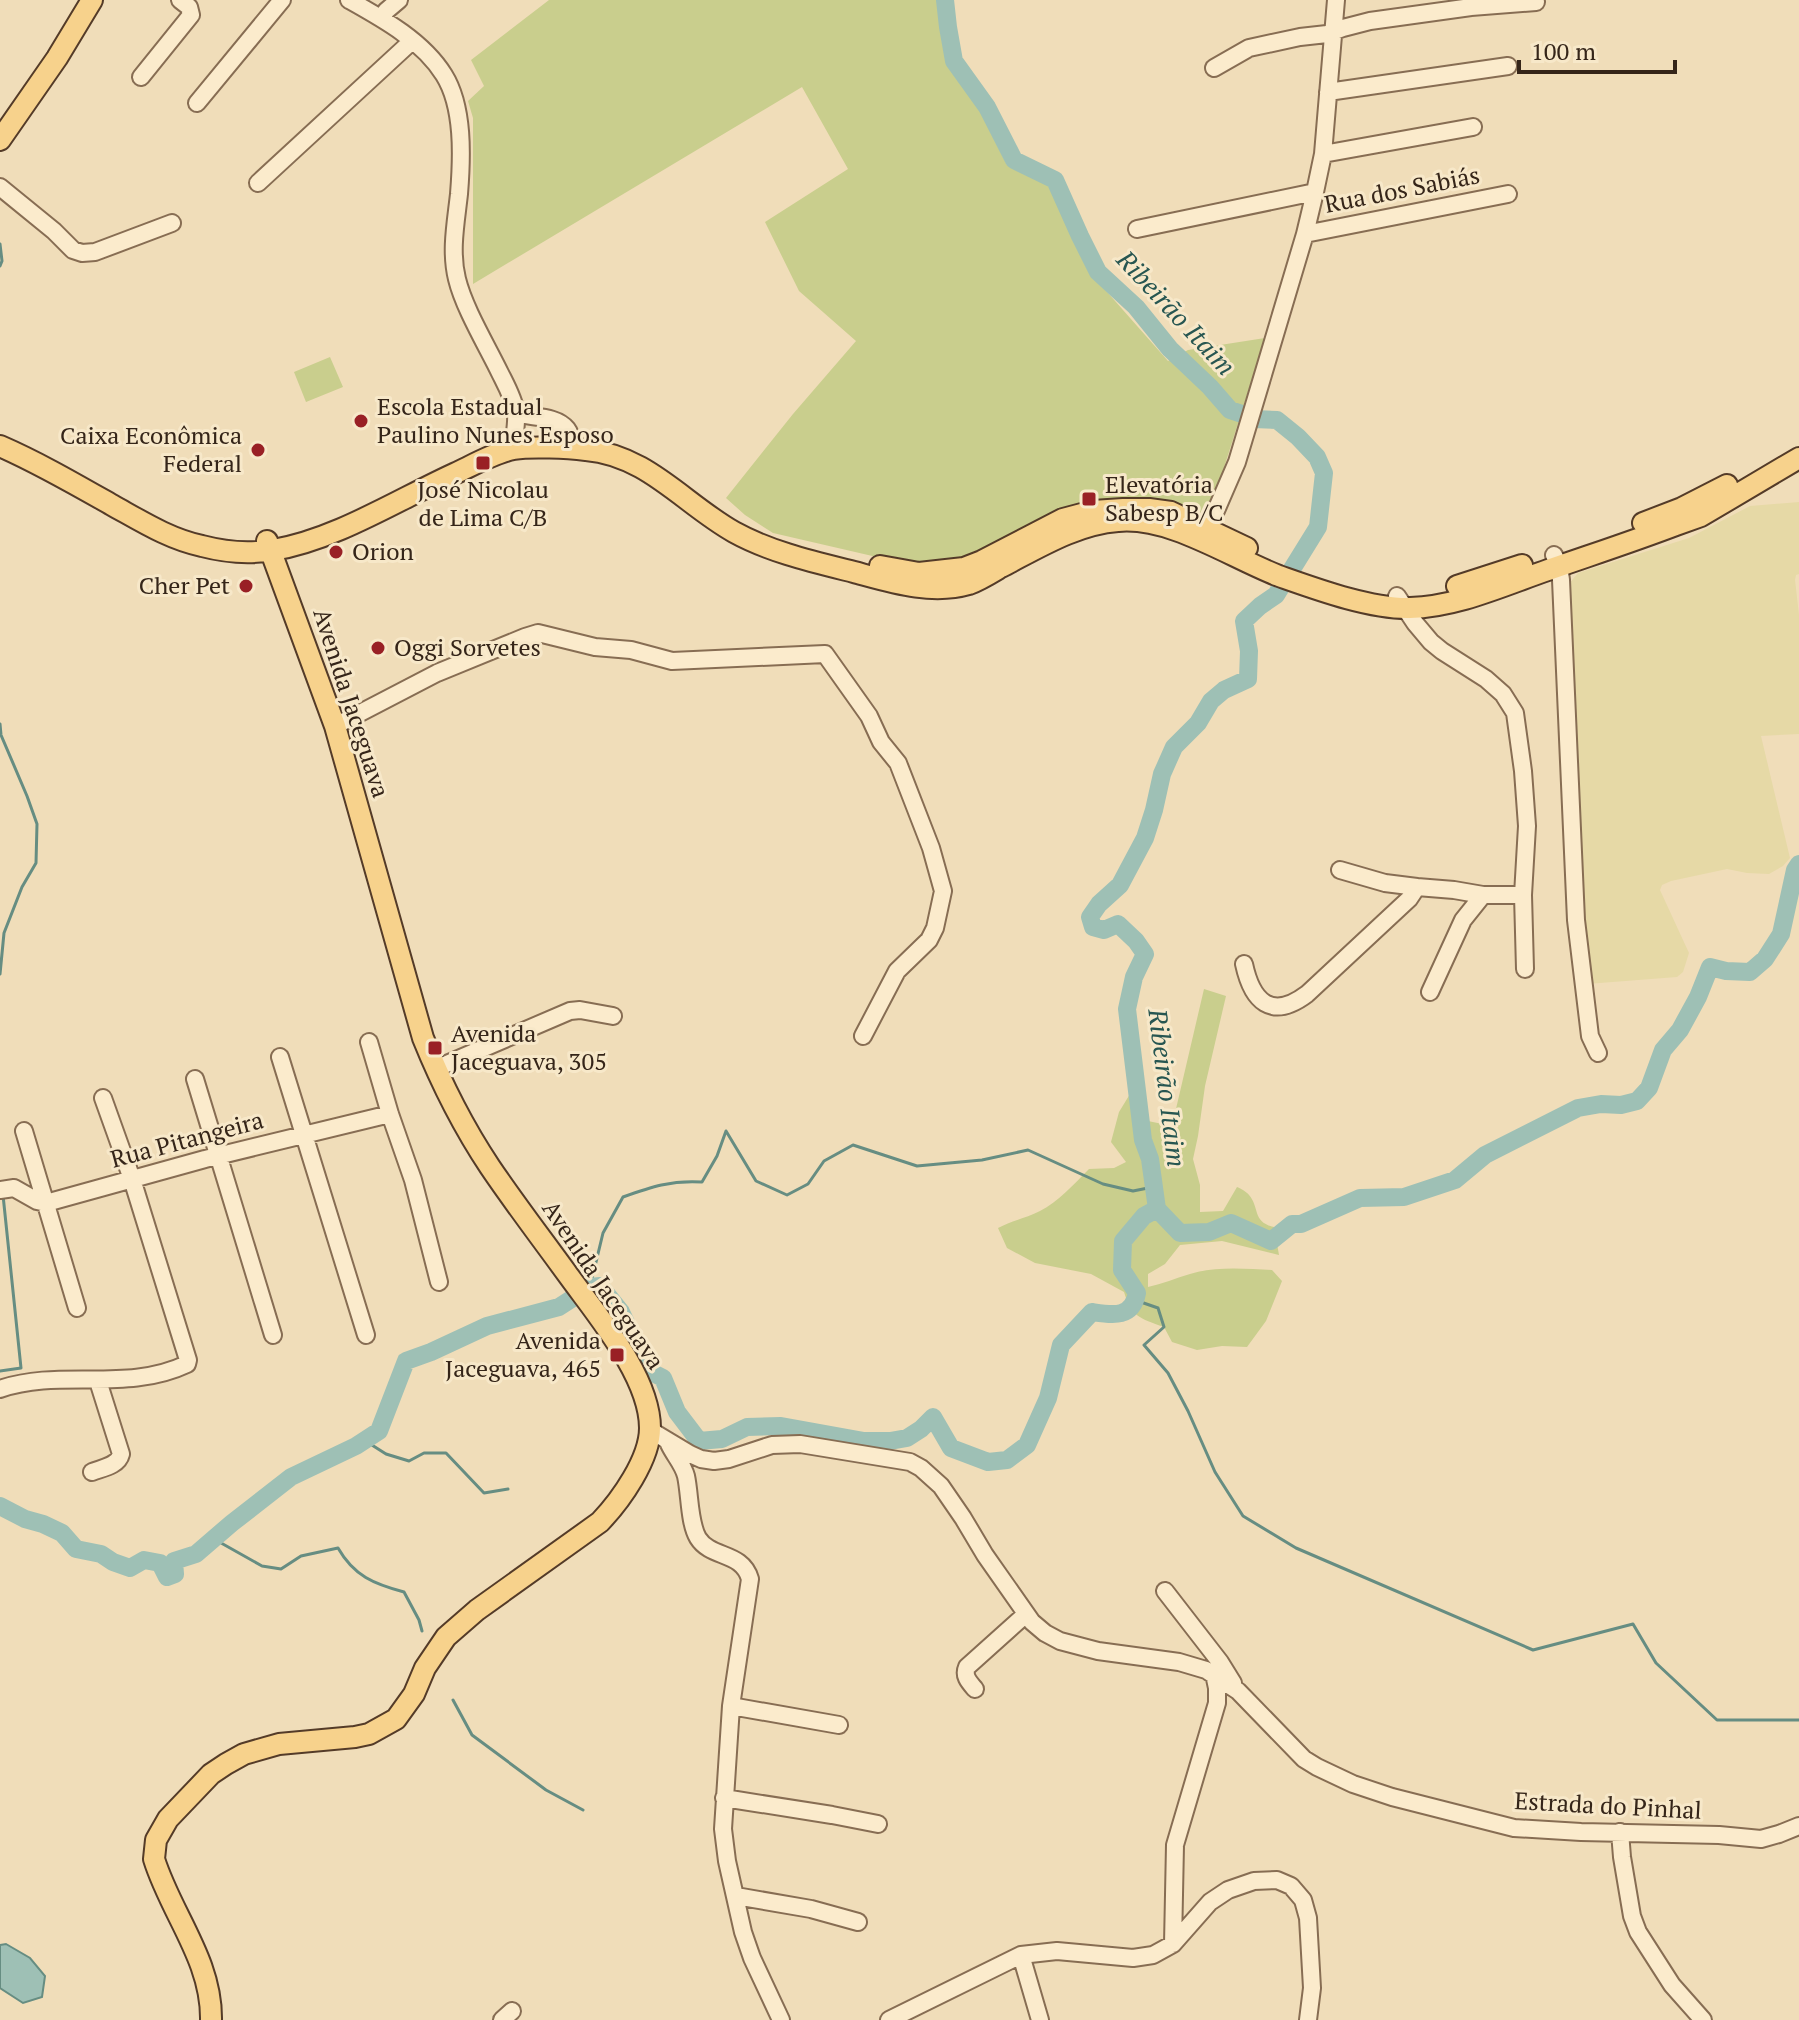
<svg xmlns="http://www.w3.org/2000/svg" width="1799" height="2020" font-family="'PT Serif',serif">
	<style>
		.farmland { fill: #e6d9a6 }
		.green { fill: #c9ce8d }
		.water { fill: #9ec0b5; stroke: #668d82; stroke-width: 2 }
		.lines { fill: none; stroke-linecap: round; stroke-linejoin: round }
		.stream { stroke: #668d82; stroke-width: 3 }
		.river { stroke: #9ec0b5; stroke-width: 18 }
		.minor-casing { stroke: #876d53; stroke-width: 20 }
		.major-casing { stroke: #543b28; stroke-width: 24 }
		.minor { stroke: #fbebcc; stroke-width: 16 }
		.major { stroke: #f7d28c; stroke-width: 20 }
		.poi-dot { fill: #992025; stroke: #f7e8c9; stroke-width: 3 }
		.labels { text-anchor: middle; stroke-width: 6; stroke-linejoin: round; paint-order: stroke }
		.street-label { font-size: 24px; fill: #352519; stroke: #f7e8c9 }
		.poi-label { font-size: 24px; fill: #352519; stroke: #f7e8c9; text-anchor: start }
		.water-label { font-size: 26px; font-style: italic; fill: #275651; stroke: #f7e8c9 }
	</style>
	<rect width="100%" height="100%" fill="#f0ddb9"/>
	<path class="farmland" d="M 1799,502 L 1799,574 L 1796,575 L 1795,580 L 1799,615 L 1799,734 L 1761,736 L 1790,858 L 1783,866 L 1769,874 L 1747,873 L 1727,869 L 1671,881 L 1662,885 L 1660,890 L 1689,953 L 1683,972 L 1677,977 L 1587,984 L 1578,904 L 1568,585 L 1578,573 L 1689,538 L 1750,506 Z"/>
	<path class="green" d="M 549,0 L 940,0 L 949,66 L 979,109 L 1007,165 L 1049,185 L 1093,276 L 1168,361 L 1188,350 L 1265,338 L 1216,493 L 1204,519 L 1176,503 L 1149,500 L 966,562 L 920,564 L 894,561 L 773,533 L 745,515 L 726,498 L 793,414 L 856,341 L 799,291 L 765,222 L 848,169 L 802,87 L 473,284 L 473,118 L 468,101 L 484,86 L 471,60 Z
		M 330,357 L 343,387 L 306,402 L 294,372 Z
		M 1204,989 L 1226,996 L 1205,1086 L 1198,1136 L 1193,1159 L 1200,1185 L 1200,1212 L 1223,1211 L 1237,1187 C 1240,1188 1247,1192 1249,1195 C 1260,1208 1252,1222 1274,1227 L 1279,1255 L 1222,1241 L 1180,1245 L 1165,1264 L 1148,1274 L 1148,1287 C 1162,1284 1176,1278 1190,1274 C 1216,1266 1246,1269 1272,1270 L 1282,1281 L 1266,1321 L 1247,1347 L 1222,1346 L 1197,1350 L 1172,1342 L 1164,1327 C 1139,1318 1132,1317 1124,1292 L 1091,1274 L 1035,1263 L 1007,1248 L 998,1228 C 1011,1221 1026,1218 1040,1211 C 1058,1202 1074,1184 1089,1169 L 1114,1168 L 1126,1162 L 1111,1142 L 1119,1112 L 1130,1094 L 1148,1121 L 1172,1126 Z"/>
	<path class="water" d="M 6,1944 L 30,1958 L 45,1976 L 42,1997 L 23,2003 L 0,1988 L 0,1945 Z"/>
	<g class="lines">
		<path class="stream" d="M 0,244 L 2,261 L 0,266
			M 0,724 L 1,735 L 27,796 L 37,824 L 36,863 L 22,887 L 4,933 L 0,974
			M 590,1287 L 603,1233 L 623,1197 C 651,1187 671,1180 702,1182 L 717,1156 L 726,1131 L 756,1181 L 787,1195 L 808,1184 L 824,1161 L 853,1145 L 917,1166 L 982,1160 L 1028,1150 L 1103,1184 L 1133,1191 L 1153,1187
			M 1135,1300 L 1158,1308 L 1164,1327 L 1144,1345 L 1168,1373 L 1188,1411 L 1215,1472 L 1243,1516 L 1296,1548 L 1533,1650 L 1633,1624 L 1656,1663 L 1717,1720 L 1799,1720
			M 0,1371 L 21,1368 L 3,1195
			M 364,1440 L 386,1454 L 409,1461 L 424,1453 L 446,1453 L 484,1493 L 508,1489
			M 214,1539 L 262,1566 L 281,1569 L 301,1556 L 338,1548 C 354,1576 374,1584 404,1592 L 419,1620 L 422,1631
			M 453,1700 L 472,1735 L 546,1790 L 583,1810"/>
		<path class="river" d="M 945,0 L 948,27 L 954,61 L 987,107 L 1014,160 L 1055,180 L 1080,236 L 1098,272 L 1136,307 L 1170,349 L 1210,387 L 1230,410 L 1242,414
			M 1157,1209 L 1150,1159 L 1143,1140 L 1127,1009 L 1134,977 L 1145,954 L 1136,941 L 1118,924 L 1104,930 L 1093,927 L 1090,917 L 1099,904 L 1120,885 L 1145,838 L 1154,810 L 1162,774 L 1174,747 L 1198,723 L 1211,701 L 1224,690 L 1248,679 L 1249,651 L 1244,621 L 1260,606 L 1276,595 L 1318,527 L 1324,473 L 1317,457 L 1298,437 L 1277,420 L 1254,419
			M 0,1506 L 25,1519 L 43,1524 L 62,1533 L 76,1549 L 101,1554 L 113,1562 L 130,1568 L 144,1560 L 160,1563 L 167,1577 L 175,1574 L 174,1561 L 196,1554 L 232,1523 L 291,1477 L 356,1446 L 379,1431 L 406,1361 L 431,1352 L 487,1326 L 559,1307 L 590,1287 L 600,1286 L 621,1312 L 649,1371 L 663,1378 L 677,1412 L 699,1441 L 722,1439 L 747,1427 L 781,1426 L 864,1441 L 890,1441 L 907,1438 L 921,1429 L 933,1417 L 951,1448 L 988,1462 L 1007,1460 L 1027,1445 L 1048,1398 L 1061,1345 L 1092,1312 C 1112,1315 1132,1319 1137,1293 L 1122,1270 L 1123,1241 L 1144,1216 L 1157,1209 L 1180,1233 L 1209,1232 L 1231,1223 L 1271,1241 L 1292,1224 L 1301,1224 L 1360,1198 L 1404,1197 L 1455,1180 L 1485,1155 L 1578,1108 L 1601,1104 L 1621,1105 L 1637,1101 L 1649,1088 L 1663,1050 L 1680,1030 L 1698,997 L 1710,967 L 1726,971 L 1750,972 L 1765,959 L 1781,934 L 1795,870 L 1799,864"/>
		<defs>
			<path id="minor" d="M 349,0 C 383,19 423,41 444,75 C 464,107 462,157 459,194 C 456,222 450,251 457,279 C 464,308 487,346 500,373 C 506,385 514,399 516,413 C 517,424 514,438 513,449
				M 382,19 L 386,11 L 399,0
				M 1214,68 L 1249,48 L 1300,37 L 1327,34 L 1343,28 L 1370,21 L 1471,7 L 1536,2
				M 141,77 L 191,15 L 189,7 L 180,0
				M 1328,92 L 1508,66
				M 197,103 L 282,0
				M 1323,154 L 1473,127
				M 258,183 L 412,41
				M 0,187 L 54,231 L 73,250 L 82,253 L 95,252 L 172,223
				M 1137,229 L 1315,192
				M 1305,234 L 1508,194
				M 516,413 C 531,418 556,415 567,429 C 571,434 572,443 573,449
				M 1208,529 L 1237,462 L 1305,234 L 1315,192 L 1323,154 L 1336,0
				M 1554,555 L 1559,566 L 1561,580 L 1576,920 L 1590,1036 L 1598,1053
				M 1397,596 L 1415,623 L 1431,642 L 1442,651 L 1486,679 L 1503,694 L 1515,713 L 1523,771 L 1527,826 L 1523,895 L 1525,969
				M 335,726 L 437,673 L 525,637 L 538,633 L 595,647 L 631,650 L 672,661 L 825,654 L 869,716 L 881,742 L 898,763 L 931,848 L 943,891 L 935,928 L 929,940 L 897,971 L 863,1036
				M 1340,870 L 1385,883 L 1417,887
				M 1244,964 C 1252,1001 1271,1021 1307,994 L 1409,899 L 1417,887 L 1454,890 L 1483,895 L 1523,895
				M 1430,992 L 1463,920 L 1483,895
				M 369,1042 L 390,1114 L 413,1180 L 439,1282
				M 280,1057 L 366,1335
				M 435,1069 L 570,1011 L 580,1010 L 613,1016
				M 195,1079 L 273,1335
				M 24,1131 L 77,1308
				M 0,1190 L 14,1188 L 37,1201 L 46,1203 L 205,1159 L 390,1114
				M 0,1389 C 61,1368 126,1393 187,1364 L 188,1360 L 132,1179 L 103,1098
				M 650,1430 L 690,1454 L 701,1459 L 714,1461 L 729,1459 L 772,1445 L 800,1444 L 910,1462 L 921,1468 L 941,1486 L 963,1518 L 985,1555 L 1032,1622 L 1045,1633 L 1060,1641 L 1098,1651 L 1179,1662 L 1206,1670 L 1238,1691 L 1304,1759 L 1317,1767 L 1353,1784 L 1392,1797 L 1514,1828 L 1581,1832 L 1719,1835 L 1761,1839 L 1779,1834 L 1799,1826
				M 669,1444 C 674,1455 683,1464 686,1476 C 690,1494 689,1523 698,1538 C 711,1559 742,1551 750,1579 L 731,1706 L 723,1829 L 727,1861 L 743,1932 L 752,1958 L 781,2020
				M 92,1472 C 102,1468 118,1466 121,1454 L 98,1381
				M 1165,1591 L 1220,1662 L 1233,1683
				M 975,1689 C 969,1682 963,1676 967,1667 L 1026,1614
				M 731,1706 L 839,1725
				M 724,1798 L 832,1815 L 878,1824
				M 1620,1832 L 1622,1857 L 1632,1916 L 1638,1932 L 1672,1985 L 1703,2020
				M 736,1896 L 811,1909 L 858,1922
				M 1173,1944 L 1175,1845 L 1217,1703 L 1217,1688 L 1214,1674
				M 1021,1955 L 1040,2020
				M 502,2020 L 512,2011
				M 889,2020 L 1021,1955 L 1057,1951 L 1133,1958 L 1153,1955 L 1173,1944 L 1210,1902 L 1228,1890 L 1254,1881 L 1277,1880 L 1291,1886 L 1303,1900 L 1308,1918 L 1312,1988 L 1308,2020"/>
			<path id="major" d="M 0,140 L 57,58 L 92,0
				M 0,446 C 39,463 75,484 112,505 C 141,521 169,539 202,546 C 225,552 250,554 273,550 C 335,540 399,499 456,473 C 473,465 496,452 514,449 C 531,446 568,448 586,450 C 647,455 684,504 734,532 C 770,552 814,562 854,572 C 891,582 931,595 969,584 C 980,580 991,573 1001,567 C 1038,548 1076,524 1118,521 C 1170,516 1230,557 1279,576 C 1316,589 1370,609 1410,608 C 1457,607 1504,585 1548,570 C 1591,555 1634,541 1676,525 L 1701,516 L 1799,458
				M 1643,523 L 1682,508 L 1727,485
				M 880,566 L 919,573 L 964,568 L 982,561 L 1063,519 L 1093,511 L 1123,509 L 1149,509 L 1171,512 L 1247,548
				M 1457,586 L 1522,565
				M 211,2020 C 212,1960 171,1914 154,1859 L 156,1840 L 168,1819 L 211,1774 L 226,1764 L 244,1754 L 279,1744 L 355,1737 L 369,1734 L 396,1719 L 414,1694 L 425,1668 L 446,1637 L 477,1610 L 600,1522 C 621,1500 650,1459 650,1428 C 650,1377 597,1315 568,1275 C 542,1239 515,1204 490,1167 C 462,1125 442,1085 423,1038 L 335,726 L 267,541"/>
		</defs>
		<use href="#minor" class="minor-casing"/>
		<use href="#major" class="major-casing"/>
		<use href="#minor" class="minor"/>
		<use href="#major" class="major"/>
	</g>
	<g class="poi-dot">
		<circle cx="361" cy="421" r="8"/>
		<circle cx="258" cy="450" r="8"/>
		<rect x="475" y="455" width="16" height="16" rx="4"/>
		<rect x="1081" y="491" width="16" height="16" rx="4"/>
		<circle cx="336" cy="552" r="8"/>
		<circle cx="246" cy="586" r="8"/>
		<circle cx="378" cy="648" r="8"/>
		<rect x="427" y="1040" width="16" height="16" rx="4"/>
		<rect x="609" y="1347" width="16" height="16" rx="4"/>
	</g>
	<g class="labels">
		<g class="street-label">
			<text transform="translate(1402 190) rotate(-11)" y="8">Rua dos Sabiás</text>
			<text transform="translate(351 703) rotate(72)" y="8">Avenida Jaceguava</text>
			<text transform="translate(187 1140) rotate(-15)" y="8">Rua Pitangeira</text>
			<text transform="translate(603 1285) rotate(56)" y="8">Avenida Jaceguava</text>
			<text transform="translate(1608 1806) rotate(3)" y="8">Estrada do Pinhal</text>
		</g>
		<g class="poi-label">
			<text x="377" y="415">Escola Estadual<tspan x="377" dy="28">Paulino Nunes Esposo</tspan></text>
			<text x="242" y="444" text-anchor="end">Caixa Econômica<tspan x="242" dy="28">Federal</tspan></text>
			<text x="1105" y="493">Elevatória<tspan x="1105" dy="28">Sabesp B/C</tspan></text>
			<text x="483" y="498" text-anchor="middle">José Nicolau<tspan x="483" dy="28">de Lima C/B</tspan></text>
			<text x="352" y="560">Orion</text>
			<text x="230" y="594" text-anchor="end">Cher Pet</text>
			<text x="394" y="656">Oggi Sorvetes</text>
			<text x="451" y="1042">Avenida<tspan x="451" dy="28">Jaceguava, 305</tspan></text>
			<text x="601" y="1349" text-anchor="end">Avenida<tspan x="601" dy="28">Jaceguava, 465</tspan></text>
		</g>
		<g class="water-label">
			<text transform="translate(1176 313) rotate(47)" y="9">Ribeirão Itaim</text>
			<text transform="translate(1167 1088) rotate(83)" y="9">Ribeirão Itaim</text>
		</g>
	</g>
	<path d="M1519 60v12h156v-12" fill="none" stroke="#352519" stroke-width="4"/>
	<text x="1531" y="60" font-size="24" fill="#352519" stroke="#f7e8c9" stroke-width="6" paint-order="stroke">100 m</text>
</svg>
